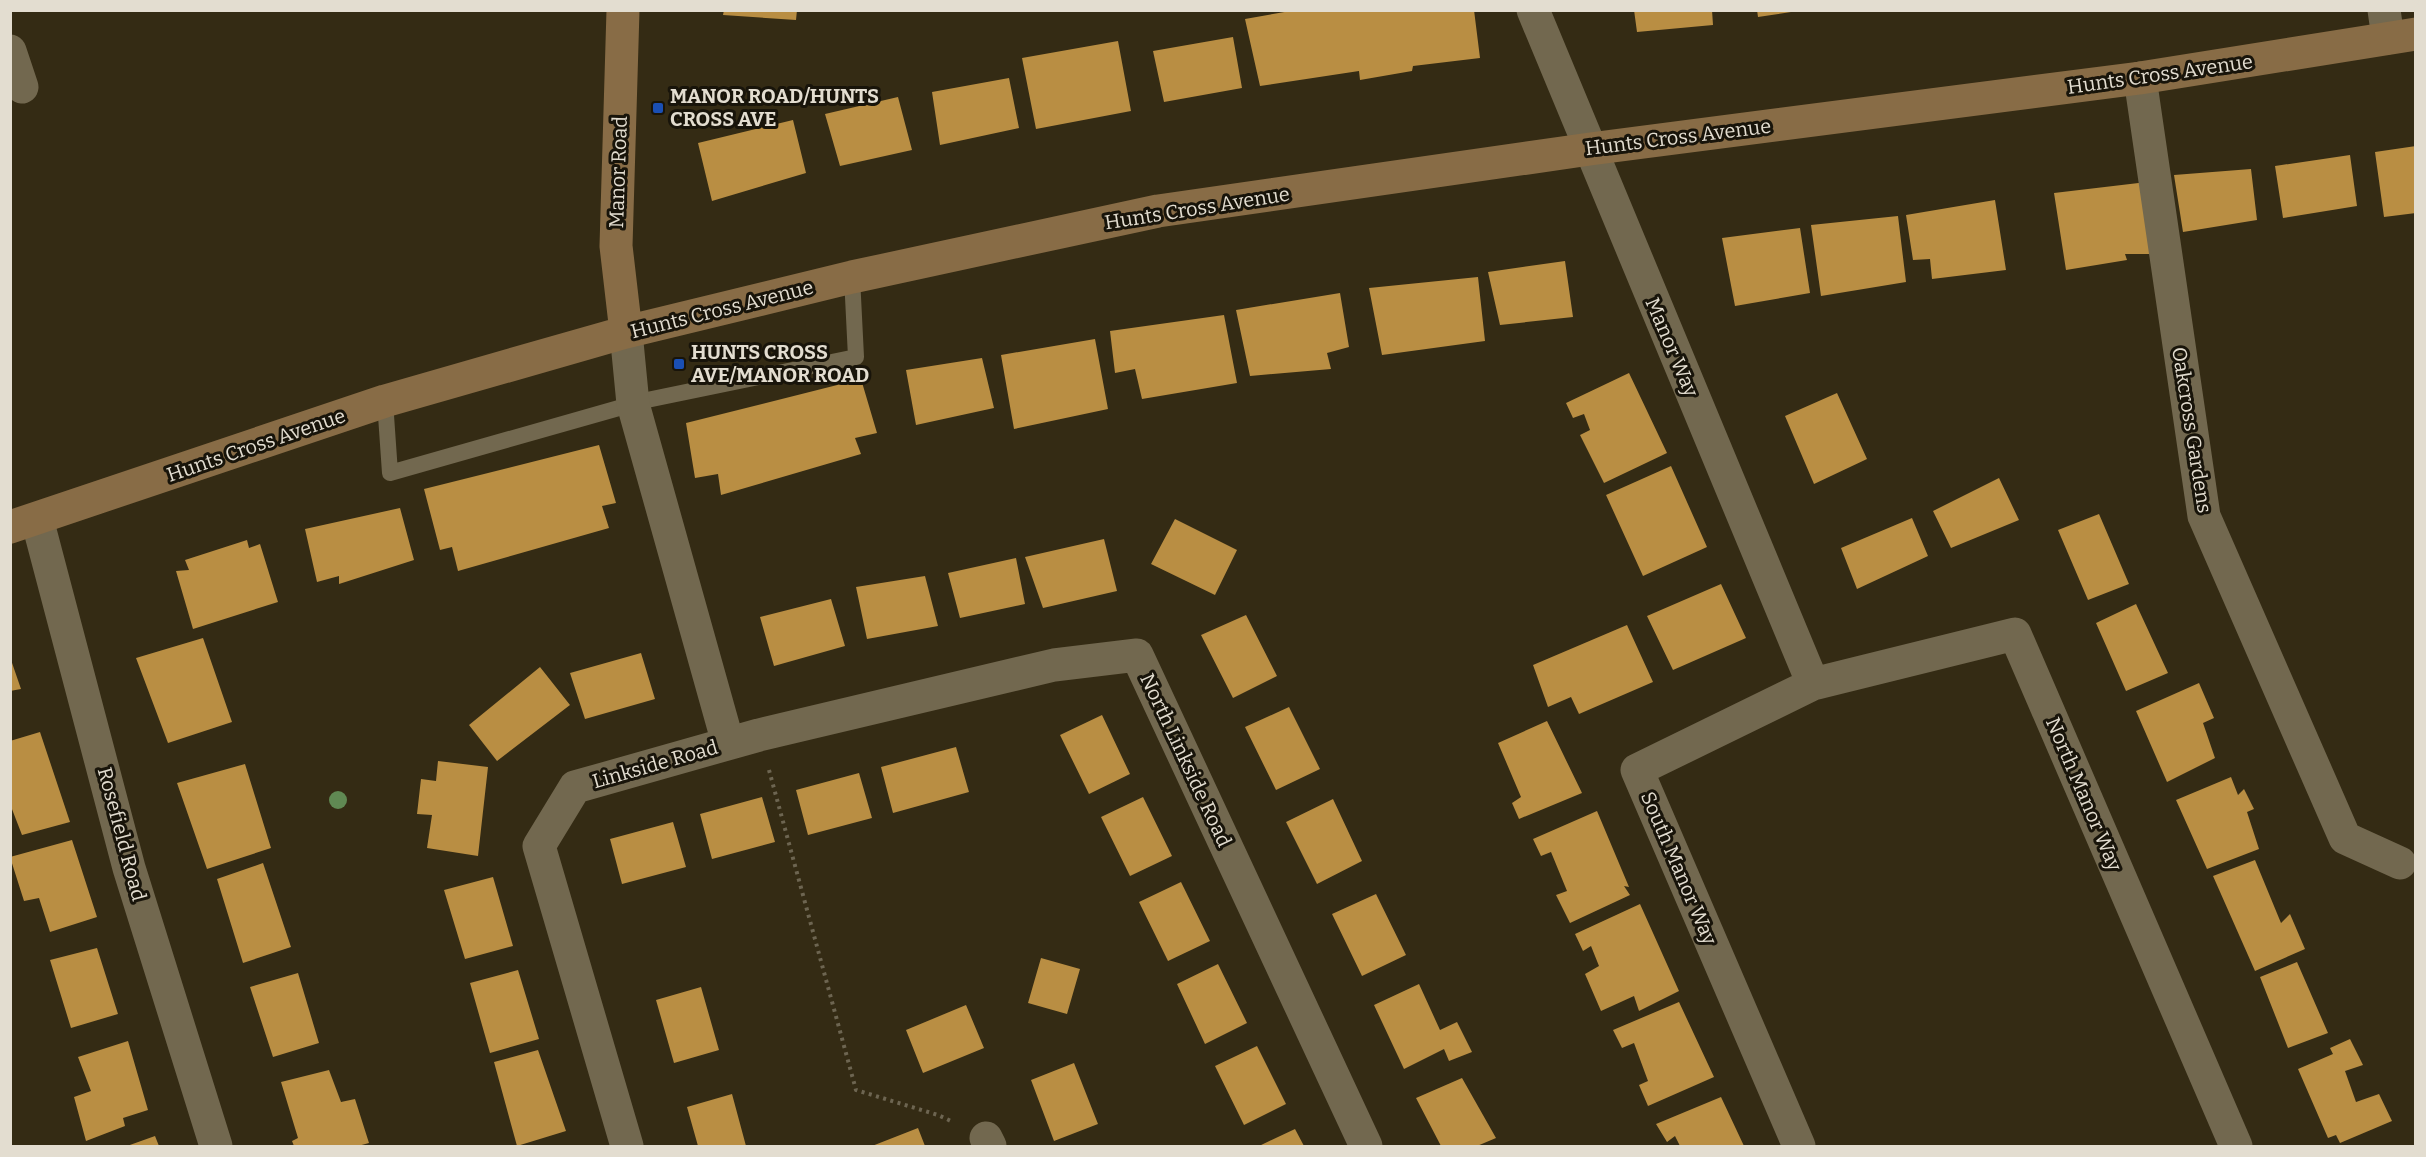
<svg xmlns="http://www.w3.org/2000/svg" width="2426" height="1157" font-family="Bitter,serif">
	<style>
		.building { fill: #b98e43 }
		.lines { fill: none; stroke-linecap: round; stroke-linejoin: round }
		.path { stroke: #6d6551; stroke-width: 4; stroke-dasharray: 3 4.5; stroke-linecap: butt }
		.lane { stroke: #72684f; stroke-width: 16 }
		.street { stroke: #72684f; stroke-width: 33 }
		.secondary { stroke: #886c46; stroke-width: 33 }
		.tree { fill: #608953 }
		.transit-dot { fill: #1a4fb4; stroke: #18140a; stroke-width: 2 }
		.labels { text-anchor: middle; stroke-width: 6; stroke-linejoin: round; paint-order: stroke }
		.street-label { font-size: 20px; fill: #e3ddd0; stroke: #18140a }
		.poi-label { font-size: 20px; font-weight: bold; fill: #e3ddd0; stroke: #18140a; text-anchor: start }
	</style>
	<rect width="100%" height="100%" fill="#342b14"/>
	<path class="building" d="M 724,10 L 797,10 L 796,20 L 723,15 Z
		M 1296,10 L 1474,10 L 1480,58 L 1413,66 L 1412,71 L 1360,80 L 1359,71 L 1260,86 L 1245,19 Z
		M 1634,10 L 1712,10 L 1713,25 L 1637,32 Z
		M 1757,10 L 1791,10 L 1791,12 L 1758,17 Z
		M 1233,37 L 1242,88 L 1164,102 L 1153,51 Z
		M 1118,41 L 1131,111 L 1036,129 L 1022,58 Z
		M 1009,78 L 1019,128 L 940,145 L 932,92 Z
		M 898,97 L 912,150 L 840,166 L 825,114 Z
		M 793,120 L 806,173 L 712,201 L 698,143 Z
		M 2416,146 L 2416,213 L 2384,217 L 2375,152 Z
		M 2350,155 L 2357,206 L 2283,218 L 2275,166 Z
		M 2251,169 L 2257,220 L 2183,232 L 2174,175 Z
		M 2147,182 L 2157,254 L 2125,254 L 2127,260 L 2066,270 L 2054,193 Z
		M 1995,200 L 2006,270 L 1932,279 L 1930,259 L 1913,260 L 1906,215 Z
		M 1898,216 L 1906,282 L 1821,296 L 1811,225 Z
		M 1800,228 L 1810,293 L 1735,306 L 1722,238 Z
		M 1565,261 L 1573,317 L 1500,325 L 1488,272 Z
		M 1478,277 L 1485,341 L 1382,355 L 1369,288 Z
		M 1340,293 L 1349,347 L 1327,353 L 1331,369 L 1250,376 L 1236,310 Z
		M 1224,315 L 1237,383 L 1142,399 L 1135,369 L 1115,373 L 1110,331 Z
		M 1095,339 L 1108,409 L 1014,429 L 1001,355 Z
		M 982,358 L 994,408 L 916,425 L 906,370 Z
		M 1629,373 L 1667,453 L 1604,483 L 1580,435 L 1590,430 L 1584,414 L 1573,418 L 1566,403 Z
		M 861,379 L 877,433 L 855,438 L 861,454 L 721,495 L 718,474 L 695,478 L 686,423 Z
		M 1837,393 L 1867,459 L 1814,484 L 1785,416 Z
		M 599,445 L 616,503 L 602,506 L 609,528 L 458,571 L 452,547 L 440,550 L 424,489 Z
		M 1671,466 L 1707,547 L 1643,576 L 1606,495 Z
		M 1999,478 L 2019,520 L 1951,548 L 1933,511 Z
		M 400,508 L 414,560 L 339,584 L 339,576 L 317,582 L 305,529 Z
		M 2099,514 L 2129,584 L 2088,600 L 2058,530 Z
		M 1912,518 L 1928,556 L 1857,589 L 1841,548 Z
		M 1175,519 L 1237,550 L 1215,595 L 1151,564 Z
		M 1104,539 L 1117,591 L 1043,608 L 1025,557 Z
		M 247,540 L 249,548 L 260,544 L 278,602 L 193,629 L 176,571 L 189,570 L 185,560 Z
		M 1016,558 L 1025,604 L 960,618 L 948,573 Z
		M 925,576 L 938,626 L 867,639 L 856,587 Z
		M 1721,584 L 1746,638 L 1673,670 L 1647,616 Z
		M 831,599 L 845,646 L 774,666 L 760,617 Z
		M 2136,604 L 2168,673 L 2126,691 L 2096,623 Z
		M 1246,615 L 1277,676 L 1233,698 L 1201,635 Z
		M 1627,625 L 1653,682 L 1579,714 L 1571,697 L 1548,707 L 1533,665 Z
		M 203,638 L 232,722 L 168,743 L 136,658 Z
		M 641,653 L 655,699 L 585,719 L 570,673 Z
		M 10,657 L 21,689 L 10,691 Z
		M 540,667 L 570,705 L 497,761 L 469,725 Z
		M 2199,683 L 2214,718 L 2203,723 L 2215,758 L 2167,782 L 2136,711 Z
		M 1289,707 L 1320,769 L 1276,790 L 1245,727 Z
		M 1102,715 L 1130,774 L 1089,794 L 1060,735 Z
		M 1547,721 L 1582,793 L 1519,819 L 1512,803 L 1521,797 L 1498,743 Z
		M 40,732 L 70,822 L 22,835 L 10,804 L 10,741 Z
		M 956,747 L 969,792 L 893,813 L 881,767 Z
		M 438,761 L 488,767 L 478,856 L 427,848 L 432,815 L 417,814 L 421,779 L 436,781 Z
		M 245,764 L 271,848 L 207,869 L 177,783 Z
		M 859,773 L 872,818 L 808,835 L 796,790 Z
		M 2231,777 L 2238,795 L 2244,789 L 2254,809 L 2247,812 L 2259,849 L 2207,869 L 2176,800 Z
		M 762,797 L 775,842 L 712,859 L 700,814 Z
		M 1143,797 L 1172,856 L 1130,876 L 1101,817 Z
		M 1333,799 L 1362,861 L 1317,884 L 1286,822 Z
		M 1597,811 L 1629,887 L 1624,886 L 1630,895 L 1570,923 L 1556,895 L 1567,891 L 1551,852 L 1541,856 L 1533,839 Z
		M 673,822 L 686,867 L 622,884 L 610,839 Z
		M 72,840 L 97,917 L 50,932 L 39,898 L 24,901 L 10,857 Z
		M 2255,860 L 2281,923 L 2290,914 L 2305,949 L 2255,971 L 2213,876 Z
		M 263,863 L 291,947 L 243,963 L 217,879 Z
		M 493,877 L 513,946 L 465,959 L 444,890 Z
		M 1181,882 L 1210,941 L 1168,961 L 1139,902 Z
		M 1376,894 L 1406,955 L 1362,976 L 1332,914 Z
		M 1640,904 L 1679,991 L 1639,1011 L 1634,996 L 1601,1011 L 1585,974 L 1599,966 L 1591,946 L 1583,951 L 1575,934 Z
		M 97,948 L 118,1014 L 71,1028 L 50,960 Z
		M 1041,958 L 1080,969 L 1067,1014 L 1028,1003 Z
		M 2297,962 L 2328,1033 L 2288,1048 L 2260,977 Z
		M 1218,964 L 1247,1023 L 1205,1044 L 1177,984 Z
		M 518,970 L 539,1039 L 490,1053 L 470,983 Z
		M 298,973 L 319,1043 L 273,1057 L 250,987 Z
		M 1419,984 L 1440,1030 L 1457,1022 L 1472,1052 L 1449,1061 L 1444,1049 L 1404,1069 L 1374,1005 Z
		M 701,987 L 719,1050 L 674,1063 L 656,1000 Z
		M 1679,1002 L 1714,1077 L 1648,1106 L 1639,1085 L 1648,1081 L 1634,1043 L 1622,1048 L 1613,1030 Z
		M 966,1005 L 984,1048 L 923,1073 L 906,1030 Z
		M 2350,1039 L 2363,1065 L 2345,1071 L 2356,1102 L 2379,1094 L 2392,1121 L 2340,1143 L 2336,1135 L 2328,1138 L 2298,1069 L 2333,1054 L 2330,1048 Z
		M 128,1041 L 148,1110 L 123,1118 L 125,1126 L 86,1141 L 74,1097 L 91,1091 L 78,1057 Z
		M 1257,1046 L 1286,1104 L 1244,1125 L 1215,1066 Z
		M 538,1050 L 566,1131 L 517,1146 L 494,1062 Z
		M 1074,1063 L 1098,1124 L 1054,1141 L 1031,1080 Z
		M 329,1070 L 341,1102 L 355,1099 L 369,1143 L 358,1146 L 294,1146 L 292,1141 L 298,1138 L 281,1082 Z
		M 1462,1078 L 1496,1138 L 1477,1146 L 1441,1146 L 1416,1098 Z
		M 732,1094 L 746,1146 L 698,1146 L 687,1107 Z
		M 1721,1097 L 1744,1146 L 1680,1146 L 1675,1136 L 1667,1142 L 1656,1124 Z
		M 918,1128 L 925,1146 L 872,1146 Z
		M 1295,1129 L 1304,1146 L 1259,1146 Z
		M 155,1136 L 159,1146 L 127,1146 Z"/>
	<g class="lines">
		<path class="path" d="M 769,770 L 856,1090 L 938,1115 L 953,1122"/>
		<path class="lane" d="M 385,401 L 390,473 L 647,400 L 856,357 L 852,277"/>
		<path class="street" d="M 1533,10 L 1813,684
			M 2384,10 L 2388,38
			M 10,51 L 22,87
			M 2140,78 L 2204,516 L 2345,838 L 2400,863
			M 626,332 L 633,404 L 728,743
			M 37,519 L 129,868 L 216,1146
			M 986,1138 L 990,1146
			M 627,1146 L 539,846 L 575,787 L 759,735 L 1054,665 L 1137,655 L 1366,1146
			M 1799,1146 L 1637,770 L 1813,684 L 2015,634 L 2236,1146"/>
		<path class="secondary" d="M 623,10 L 616,246 L 626,332
			M 10,527 L 385,401 L 626,332 L 852,277 L 1158,211 L 1590,149 L 2140,78 L 2416,34"/>
	</g>
	<circle class="tree" cx="338" cy="800" r="9"/>
	<g class="transit-dot">
		<rect x="652" y="102" width="12" height="12" rx="3"/>
		<rect x="673" y="358" width="12" height="12" rx="3"/>
	</g>
	<g class="labels">
		<g class="street-label">
			<text transform="translate(2160 74) rotate(-8)" y="7">Hunts Cross Avenue</text>
			<text transform="translate(1678 137) rotate(-7)" y="7">Hunts Cross Avenue</text>
			<text transform="translate(618 172) rotate(-88)" y="7">Manor Road</text>
			<text transform="translate(1197 208) rotate(-9)" y="7">Hunts Cross Avenue</text>
			<text transform="translate(722 309) rotate(-14)" y="7">Hunts Cross Avenue</text>
			<text transform="translate(1672 347) rotate(67)" y="7">Manor Way</text>
			<text transform="translate(2192 430) rotate(81)" y="7">Oakcross Gardens</text>
			<text transform="translate(256 445) rotate(-19)" y="7">Hunts Cross Avenue</text>
			<text transform="translate(1186 760) rotate(65)" y="7">North Linkside Road</text>
			<text transform="translate(655 764) rotate(-16)" y="7">Linkside Road</text>
			<text transform="translate(2084 794) rotate(67)" y="7">North Manor Way</text>
			<text transform="translate(122 834) rotate(75)" y="7">Rosefield Road</text>
			<text transform="translate(1679 868) rotate(67)" y="7">South Manor Way</text>
		</g>
		<g class="poi-label">
			<text x="670" y="103">MANOR ROAD/HUNTS<tspan x="670" dy="23">CROSS AVE</tspan></text>
			<text x="691" y="359">HUNTS CROSS<tspan x="691" dy="23">AVE/MANOR ROAD</tspan></text>
		</g>
	</g>
	<rect width="2426" height="1157" fill="none" stroke="#e3ddd0" stroke-width="24"/>
</svg>
